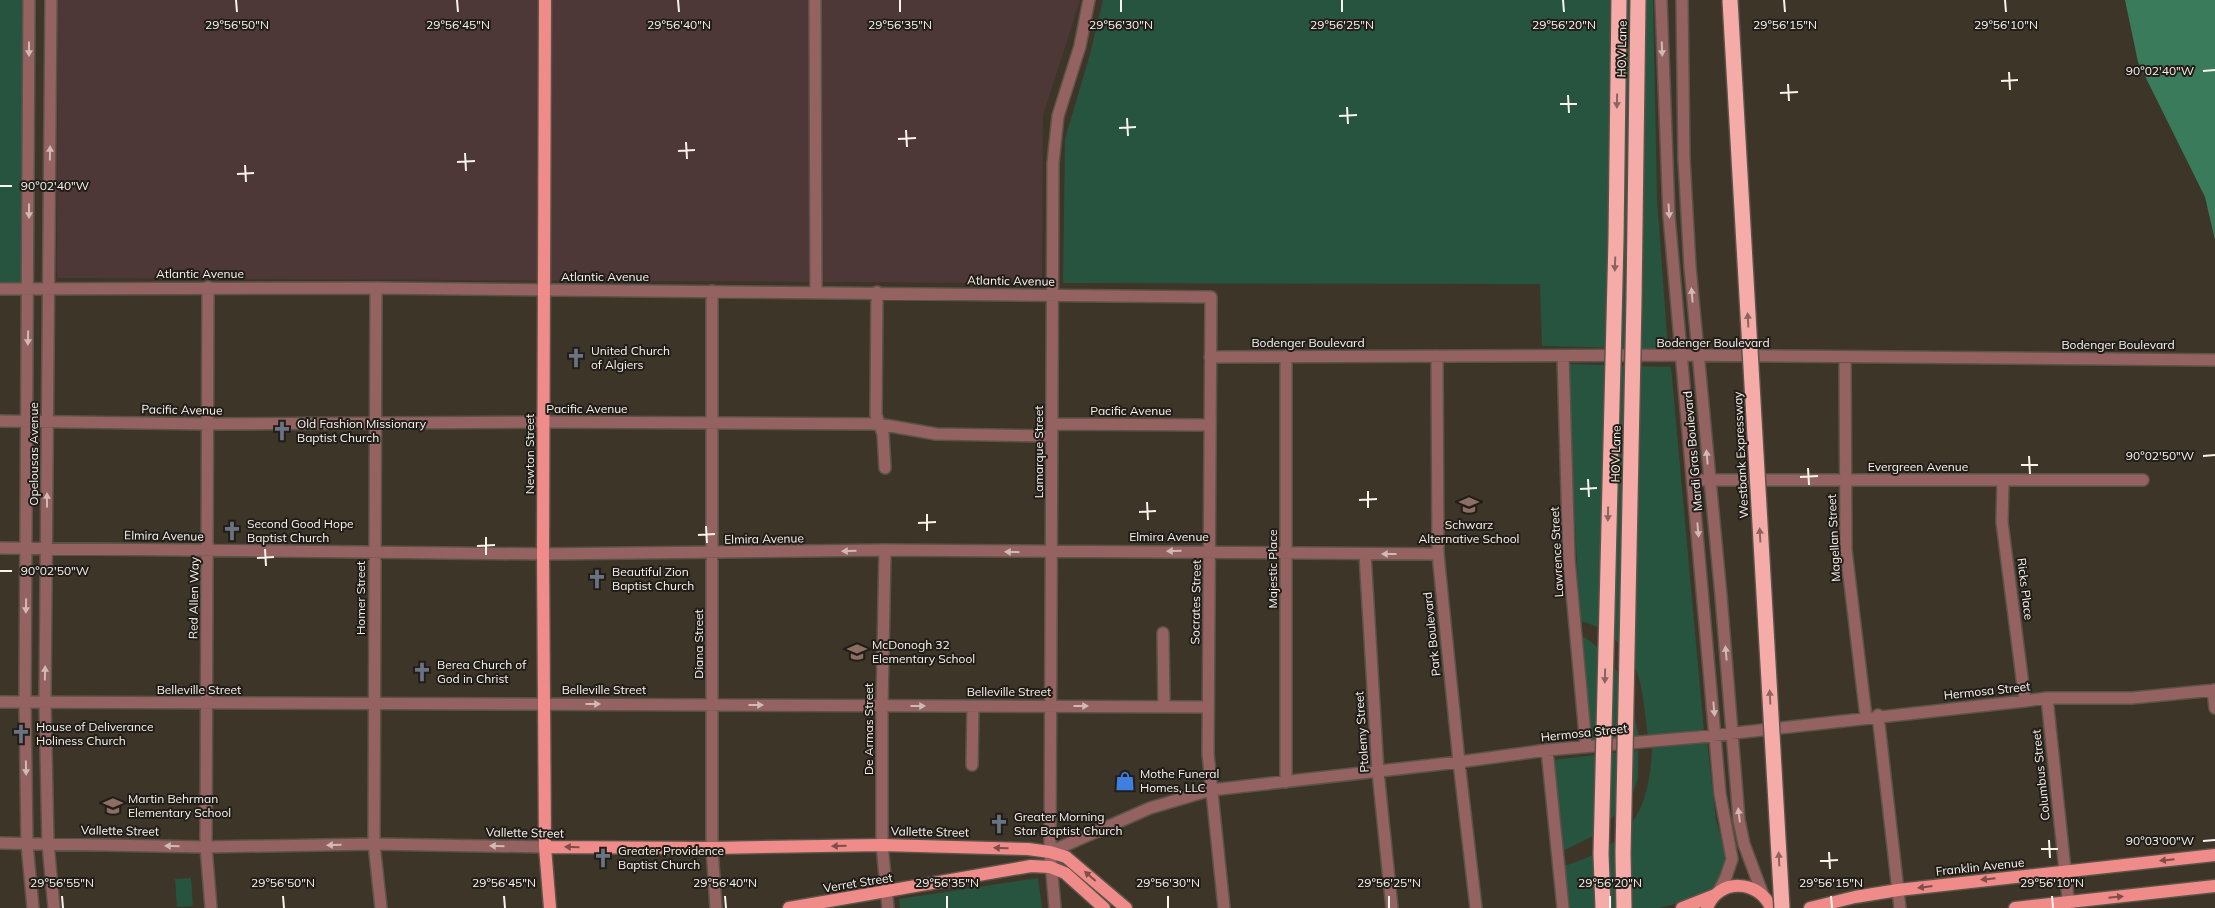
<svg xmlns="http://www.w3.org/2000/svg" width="2215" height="908" font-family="Mulish,sans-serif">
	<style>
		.industrial { fill: #4d3837 }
		.green { fill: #27543e }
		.forest { fill: #3a7b5b }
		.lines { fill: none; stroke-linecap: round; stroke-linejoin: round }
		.minor-casing { stroke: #5c5348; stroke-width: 14 }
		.major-casing { stroke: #5c5348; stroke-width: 15 }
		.minor { stroke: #946260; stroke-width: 11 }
		.major { stroke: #ef8b88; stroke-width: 12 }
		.highway-bridge-casing { stroke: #5c5348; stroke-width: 18; stroke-linecap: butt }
		.highway-bridge { stroke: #f5aca9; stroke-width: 15 }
		.oneway { fill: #d1b9b4 }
		.oneway2 { fill: #8b6460 }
		.oneway3 { fill: #7e4e4a }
		.ticks { fill: none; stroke: #f9f3ec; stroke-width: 2 }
		.labels { text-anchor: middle; stroke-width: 4; stroke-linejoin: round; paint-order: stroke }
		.street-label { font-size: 12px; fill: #f9f3ec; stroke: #211d18 }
		.poi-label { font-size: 12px; fill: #f9f3ec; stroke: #211d18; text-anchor: start }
		.ticks-label { font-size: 12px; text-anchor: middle; fill: #f9f3ec; stroke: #211d18; stroke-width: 4; stroke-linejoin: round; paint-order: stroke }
	</style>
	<rect width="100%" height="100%" fill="#3e3529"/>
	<path class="industrial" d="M 58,0 L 1080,0 L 1043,115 L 1042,283 L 57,278 Z"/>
	<path class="green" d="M 0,0 L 29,0 L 29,289 L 0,289 Z
		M 1103,0 L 1653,0 L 1657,199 L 1668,349 L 1542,346 L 1540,284 L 1063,283 L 1065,139 L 1090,54 Z
		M 1567,364 L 1671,367 L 1704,732 L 1648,737 C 1645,715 1643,684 1634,664 C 1624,644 1601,625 1580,621 Z
		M 1582,636 C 1620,658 1630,696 1639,736 L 1586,742 Z
		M 1707,742 L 1716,820 L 1725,851 L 1724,875 L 1710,891 L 1684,902 L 1659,908 L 1568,908 L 1564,866 C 1628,847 1650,812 1652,748 Z
		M 1638,750 L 1638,778 L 1631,799 L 1595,835 L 1563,851 L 1553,760 Z
		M 191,878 L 193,906 L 177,907 L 175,879 Z
		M 1038,878 L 1042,908 L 900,908 L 899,899 Z"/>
	<path class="forest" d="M 2125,0 L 2215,0 L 2215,240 L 2205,197 L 2138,62 Z"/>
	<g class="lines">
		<defs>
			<path id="minor" d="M 29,0 L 25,702 L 27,844 L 33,908
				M 51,0 L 45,702 L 48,844 L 54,908
				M 815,0 L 816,292
				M 1661,0 L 1669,216 L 1720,794 L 1732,859 L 1726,877 L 1719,891
				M 1682,0 L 1684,159 L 1690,267 L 1721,596 L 1736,782 L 1739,820 L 1744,844 L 1763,895
				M 208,287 L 206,847 L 211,908
				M 376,288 L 374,844 L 381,908
				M 0,289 L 376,288 L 1211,297 L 1208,754 L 1224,908
				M 712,291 L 712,848 L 716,908
				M 877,292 L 876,415 L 883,434 L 885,468
				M 1286,356 L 1286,782
				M 1437,356 L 1438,554 L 1459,762 L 1476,908
				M 1563,356 L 1569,560 L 1586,746
				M 1210,357 L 1681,355 L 2215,360
				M 1845,357 L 1846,550 L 1866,717
				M 0,421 L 209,424 L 544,422 L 879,424 L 936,434 L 1052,436
				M 1052,424 L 1209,425
				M 1703,480 L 2143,480
				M 2003,481 L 2002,522 L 2025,701
				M 0,548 L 543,554 L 885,550 L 1438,554
				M 885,550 L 882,706 L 882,845 L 888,908
				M 1365,554 L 1378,772 L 1392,908
				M 1163,633 L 1164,706
				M 2213,690 L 2215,708
				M 2047,698 L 2069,908
				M 0,702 L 1207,707
				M 1878,715 L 1900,908
				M 1547,750 L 1563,908
				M 972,765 L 973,706
				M 0,843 L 206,847 L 374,844 L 545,847
				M 1050,852 L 1150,808 L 1211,790 L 1459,762 L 1547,750 L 1699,737 L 2025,701 L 2047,698 L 2132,698 L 2215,690
				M 1055,908 L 1050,852 L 1053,163 L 1058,116 L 1080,46 L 1089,0"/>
			<path id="major" d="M 545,0 L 543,554 L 545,847 L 550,908
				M 545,847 L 712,848 L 882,845 L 1028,849 L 1050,852 L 1066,857 L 1126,908
				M 789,908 L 1031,866 L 1050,867 L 1065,873 L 1104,908
				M 1682,908 L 1715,895
				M 1707,908 C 1718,878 1759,879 1771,908
				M 1810,908 L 1855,897 L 1898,890 L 2215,855
				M 2015,908 L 2215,886"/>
		</defs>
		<use href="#minor" class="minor-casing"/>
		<use href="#major" class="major-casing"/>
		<use href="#minor" class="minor"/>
		<use href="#major" class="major"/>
		<defs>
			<path id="highway-bridge" d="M 1730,0 L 1782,908
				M 1603,908 L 1601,854 L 1616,239 L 1619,0
				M 1624,908 L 1623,853 L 1634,300 L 1638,0"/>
		</defs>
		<use href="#highway-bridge" class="highway-bridge-casing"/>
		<use href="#highway-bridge" class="highway-bridge"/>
	</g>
	<defs><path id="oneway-solid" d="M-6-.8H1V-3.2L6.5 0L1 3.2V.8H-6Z" transform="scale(1.25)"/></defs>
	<g class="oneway">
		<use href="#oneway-solid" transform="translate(29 49) rotate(90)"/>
		<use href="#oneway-solid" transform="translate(1662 49) rotate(88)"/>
		<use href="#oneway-solid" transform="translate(50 153) rotate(-89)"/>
		<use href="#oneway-solid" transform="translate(29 211) rotate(90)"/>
		<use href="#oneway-solid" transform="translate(1669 211) rotate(86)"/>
		<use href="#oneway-solid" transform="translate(1692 295) rotate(-95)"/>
		<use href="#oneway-solid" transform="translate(28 338) rotate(91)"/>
		<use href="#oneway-solid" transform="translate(1707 457) rotate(-95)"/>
		<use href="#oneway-solid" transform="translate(47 500) rotate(-90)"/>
		<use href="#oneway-solid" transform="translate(1698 530) rotate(85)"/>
		<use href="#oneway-solid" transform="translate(849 551) rotate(179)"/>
		<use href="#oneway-solid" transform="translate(1174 551) rotate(179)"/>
		<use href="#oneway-solid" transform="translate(1012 552) rotate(-179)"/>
		<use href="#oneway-solid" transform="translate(1389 554) rotate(-180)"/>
		<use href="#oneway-solid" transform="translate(26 606) rotate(91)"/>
		<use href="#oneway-solid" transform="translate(1726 653) rotate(-95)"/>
		<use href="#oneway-solid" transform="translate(45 673) rotate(-89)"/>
		<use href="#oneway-solid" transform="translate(593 704)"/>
		<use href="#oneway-solid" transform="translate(756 705)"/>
		<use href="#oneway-solid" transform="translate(918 706)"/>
		<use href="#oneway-solid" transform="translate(1081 706)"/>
		<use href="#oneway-solid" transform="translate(1714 709) rotate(85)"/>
		<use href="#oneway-solid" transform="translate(26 768) rotate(89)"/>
		<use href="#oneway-solid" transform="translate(1739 815) rotate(-97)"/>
		<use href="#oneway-solid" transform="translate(334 845) rotate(179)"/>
		<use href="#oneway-solid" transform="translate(172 846) rotate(-179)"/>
		<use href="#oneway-solid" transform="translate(497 846) rotate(-179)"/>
	</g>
	<g class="oneway2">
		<use href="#oneway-solid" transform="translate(1617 101) rotate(91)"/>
		<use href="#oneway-solid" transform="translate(1615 264) rotate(92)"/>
		<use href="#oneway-solid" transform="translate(1748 320) rotate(-93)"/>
		<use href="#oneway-solid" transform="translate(1608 514) rotate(91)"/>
		<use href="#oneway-solid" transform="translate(1760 535) rotate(-93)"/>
		<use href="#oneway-solid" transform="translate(1605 676) rotate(91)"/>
		<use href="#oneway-solid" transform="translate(1770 697) rotate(-93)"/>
		<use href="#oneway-solid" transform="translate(1779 859) rotate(-93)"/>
	</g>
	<g class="oneway3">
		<use href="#oneway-solid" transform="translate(839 846) rotate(179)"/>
		<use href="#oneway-solid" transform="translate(572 847) rotate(-179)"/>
		<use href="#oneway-solid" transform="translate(1001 848) rotate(-178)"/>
		<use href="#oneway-solid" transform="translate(2167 860) rotate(174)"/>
		<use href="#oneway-solid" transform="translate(1090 876) rotate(-139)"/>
		<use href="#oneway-solid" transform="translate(1988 879) rotate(174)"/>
		<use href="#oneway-solid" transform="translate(1925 887) rotate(173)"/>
		<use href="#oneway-solid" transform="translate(2116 897) rotate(-6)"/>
	</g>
	<path class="ticks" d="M 236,0 L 237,12M 457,0 L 458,12M 678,0 L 679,12M 900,0 L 900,12M 1121,0 L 1121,12M 1342,0 L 1342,12M 1563,0 L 1564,12M 1784,0 L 1785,12M 2005,0 L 2006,12M 2203,71 L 2215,70M 2009,72 L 2010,90M 2001,81 L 2018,80M 1788,84 L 1789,101M 1780,93 L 1798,92M 1568,95 L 1569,113M 1560,104 L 1577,104M 1347,107 L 1348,124M 1339,116 L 1357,115M 1127,118 L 1128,136M 1119,128 L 1136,127M 906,130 L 907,147M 898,139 L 916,138M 686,142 L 687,159M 678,151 L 695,150M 465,153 L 466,171M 457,162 L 475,161M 245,165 L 246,182M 237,174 L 254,173M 0,186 L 12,186M 2029,456 L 2030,474M 2203,456 L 2215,455M 2021,465 L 2038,465M 1808,468 L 1809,485M 1800,477 L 1818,476M 1588,479 L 1589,497M 1580,489 L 1597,488M 1368,491 L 1368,508M 1359,500 L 1377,499M 1147,502 L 1148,520M 1139,512 L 1156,511M 927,514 L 927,531M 918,523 L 936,522M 706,526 L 707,543M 698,535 L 715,534M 486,537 L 486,555M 477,546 L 495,545M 265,549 L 266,566M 257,558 L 274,557M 0,571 L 12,571M 2049,840 L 2050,858M 2203,841 L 2215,840M 2041,849 L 2058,849M 1829,852 L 1830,869M 1820,861 L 1838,860M 62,896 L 63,908M 283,896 L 284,908M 504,896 L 505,908M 725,896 L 726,908M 947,896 L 947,908M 1168,896 L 1168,908M 1389,896 L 1389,908M 1610,896 L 1610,908M 1831,896 L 1832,908M 2052,896 L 2053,908"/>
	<defs>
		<symbol id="church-bare" viewBox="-9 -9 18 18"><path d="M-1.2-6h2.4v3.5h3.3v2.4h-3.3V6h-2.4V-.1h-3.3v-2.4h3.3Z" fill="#6b7280" stroke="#211d18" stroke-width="2.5" paint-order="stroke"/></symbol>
		<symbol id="school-bare" viewBox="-9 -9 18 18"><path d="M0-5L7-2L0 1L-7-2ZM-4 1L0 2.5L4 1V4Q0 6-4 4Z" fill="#8d6e63" stroke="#211d18" stroke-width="2.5" paint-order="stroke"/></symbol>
		<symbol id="shop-bare" viewBox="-9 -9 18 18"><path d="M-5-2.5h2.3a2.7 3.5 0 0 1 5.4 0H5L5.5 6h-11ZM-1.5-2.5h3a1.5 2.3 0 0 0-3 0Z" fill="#3f7fe0" stroke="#211d18" stroke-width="2.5" paint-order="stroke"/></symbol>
	</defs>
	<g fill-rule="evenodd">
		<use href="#church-bare" x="562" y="344" width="28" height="28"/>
		<use href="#church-bare" x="268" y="417" width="28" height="28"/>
		<use href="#school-bare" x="1455" y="491" width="28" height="28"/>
		<use href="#church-bare" x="218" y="517" width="28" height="28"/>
		<use href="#church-bare" x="583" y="565" width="28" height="28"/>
		<use href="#school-bare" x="843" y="638" width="28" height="28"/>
		<use href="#church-bare" x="408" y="658" width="28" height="28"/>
		<use href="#church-bare" x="7" y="720" width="28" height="28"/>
		<use href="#shop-bare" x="1111" y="767" width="28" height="28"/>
		<use href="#school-bare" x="99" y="792" width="28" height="28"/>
		<use href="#church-bare" x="985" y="810" width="28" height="28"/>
		<use href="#church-bare" x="589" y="844" width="28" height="28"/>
	</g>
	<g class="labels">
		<g class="street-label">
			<text transform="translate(1622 49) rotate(-89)" y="4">HOV Lane</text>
			<text x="200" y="278">Atlantic Avenue</text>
			<text x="605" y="281">Atlantic Avenue</text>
			<text transform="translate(1011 281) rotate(1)" y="4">Atlantic Avenue</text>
			<text x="1308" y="347">Bodenger Boulevard</text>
			<text x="1713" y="347">Bodenger Boulevard</text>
			<text x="2118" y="349">Bodenger Boulevard</text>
			<text x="587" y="413">Pacific Avenue</text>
			<text transform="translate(182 410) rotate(1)" y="4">Pacific Avenue</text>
			<text x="1131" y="415">Pacific Avenue</text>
			<text transform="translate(1693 451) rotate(-95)" y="4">Mardi Gras Boulevard</text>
			<text transform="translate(1039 452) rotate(-90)" y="4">Lamarque Street</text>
			<text transform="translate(34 454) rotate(-90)" y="4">Opelousas Avenue</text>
			<text transform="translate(530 454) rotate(-90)" y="4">Newton Street</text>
			<text transform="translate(1616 454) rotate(-89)" y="4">HOV Lane</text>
			<text transform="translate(1741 455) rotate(-93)" y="4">Westbank Expressway</text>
			<text x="1918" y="471">Evergreen Avenue</text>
			<text transform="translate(164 536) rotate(1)" y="4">Elmira Avenue</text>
			<text x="1169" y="541">Elmira Avenue</text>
			<text transform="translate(1834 538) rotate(-93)" y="4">Magellan Street</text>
			<text transform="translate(764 539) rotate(-1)" y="4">Elmira Avenue</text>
			<text transform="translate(1557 552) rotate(-93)" y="4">Lawrence Street</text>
			<text transform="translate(1273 569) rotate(-90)" y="4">Majestic Place</text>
			<text transform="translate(2025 589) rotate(83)" y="4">Ricks Place</text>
			<text transform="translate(194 598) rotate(-89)" y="4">Red Allen Way</text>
			<text transform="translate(361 598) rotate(-90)" y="4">Homer Street</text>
			<text transform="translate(1196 602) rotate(-89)" y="4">Socrates Street</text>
			<text transform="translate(1432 634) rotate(-96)" y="4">Park Boulevard</text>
			<text transform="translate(699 644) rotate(-90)" y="4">Diana Street</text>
			<text x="199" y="694">Belleville Street</text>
			<text x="604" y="694">Belleville Street</text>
			<text transform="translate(1987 691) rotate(-6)" y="4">Hermosa Street</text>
			<text x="1009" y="696">Belleville Street</text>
			<text transform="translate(869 729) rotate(-90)" y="4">De Armas Street</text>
			<text transform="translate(1362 732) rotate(-94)" y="4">Ptolemy Street</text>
			<text transform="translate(1584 733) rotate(-6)" y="4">Hermosa Street</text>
			<text transform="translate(2041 775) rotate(-96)" y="4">Columbus Street</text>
			<text transform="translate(120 831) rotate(1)" y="4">Vallette Street</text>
			<text transform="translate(930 832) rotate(1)" y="4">Vallette Street</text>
			<text transform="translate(525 833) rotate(1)" y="4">Vallette Street</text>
			<text transform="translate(1980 867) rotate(-6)" y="4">Franklin Avenue</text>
			<text transform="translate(858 883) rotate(-9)" y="4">Verret Street</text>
		</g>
		<g class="poi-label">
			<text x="591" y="355">United Church<tspan x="591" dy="14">of Algiers</tspan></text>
			<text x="297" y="428">Old Fashion Missionary<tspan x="297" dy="14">Baptist Church</tspan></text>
			<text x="247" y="528">Second Good Hope<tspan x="247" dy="14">Baptist Church</tspan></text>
			<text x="1469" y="529" text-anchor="middle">Schwarz<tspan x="1469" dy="14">Alternative School</tspan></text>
			<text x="612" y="576">Beautiful Zion<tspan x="612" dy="14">Baptist Church</tspan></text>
			<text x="872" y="649">McDonogh 32<tspan x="872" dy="14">Elementary School</tspan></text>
			<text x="437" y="669">Berea Church of<tspan x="437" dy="14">God in Christ</tspan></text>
			<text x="36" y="731">House of Deliverance<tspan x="36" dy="14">Holiness Church</tspan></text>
			<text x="1140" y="778">Mothe Funeral<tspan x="1140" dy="14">Homes, LLC</tspan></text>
			<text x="128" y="803">Martin Behrman<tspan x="128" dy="14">Elementary School</tspan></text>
			<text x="1014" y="821">Greater Morning<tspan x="1014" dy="14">Star Baptist Church</tspan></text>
			<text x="618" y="855">Greater Providence<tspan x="618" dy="14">Baptist Church</tspan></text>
		</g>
	</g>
	<g class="ticks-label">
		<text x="237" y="29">29°56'50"N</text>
		<text x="458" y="29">29°56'45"N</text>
		<text x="679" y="29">29°56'40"N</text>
		<text x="900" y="29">29°56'35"N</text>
		<text x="1121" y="29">29°56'30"N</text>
		<text x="1342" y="29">29°56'25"N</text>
		<text x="1564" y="29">29°56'20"N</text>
		<text x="1785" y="29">29°56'15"N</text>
		<text x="2006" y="29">29°56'10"N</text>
		<text x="2160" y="75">90°02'40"W</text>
		<text x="55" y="190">90°02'40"W</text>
		<text x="2160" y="460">90°02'50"W</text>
		<text x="55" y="575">90°02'50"W</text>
		<text x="2160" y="845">90°03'00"W</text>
		<text x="62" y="887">29°56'55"N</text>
		<text x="283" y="887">29°56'50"N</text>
		<text x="504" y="887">29°56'45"N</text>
		<text x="725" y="887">29°56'40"N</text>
		<text x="947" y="887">29°56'35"N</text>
		<text x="1168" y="887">29°56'30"N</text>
		<text x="1389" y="887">29°56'25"N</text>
		<text x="1610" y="887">29°56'20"N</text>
		<text x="1831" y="887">29°56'15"N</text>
		<text x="2052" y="887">29°56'10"N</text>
	</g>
</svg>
